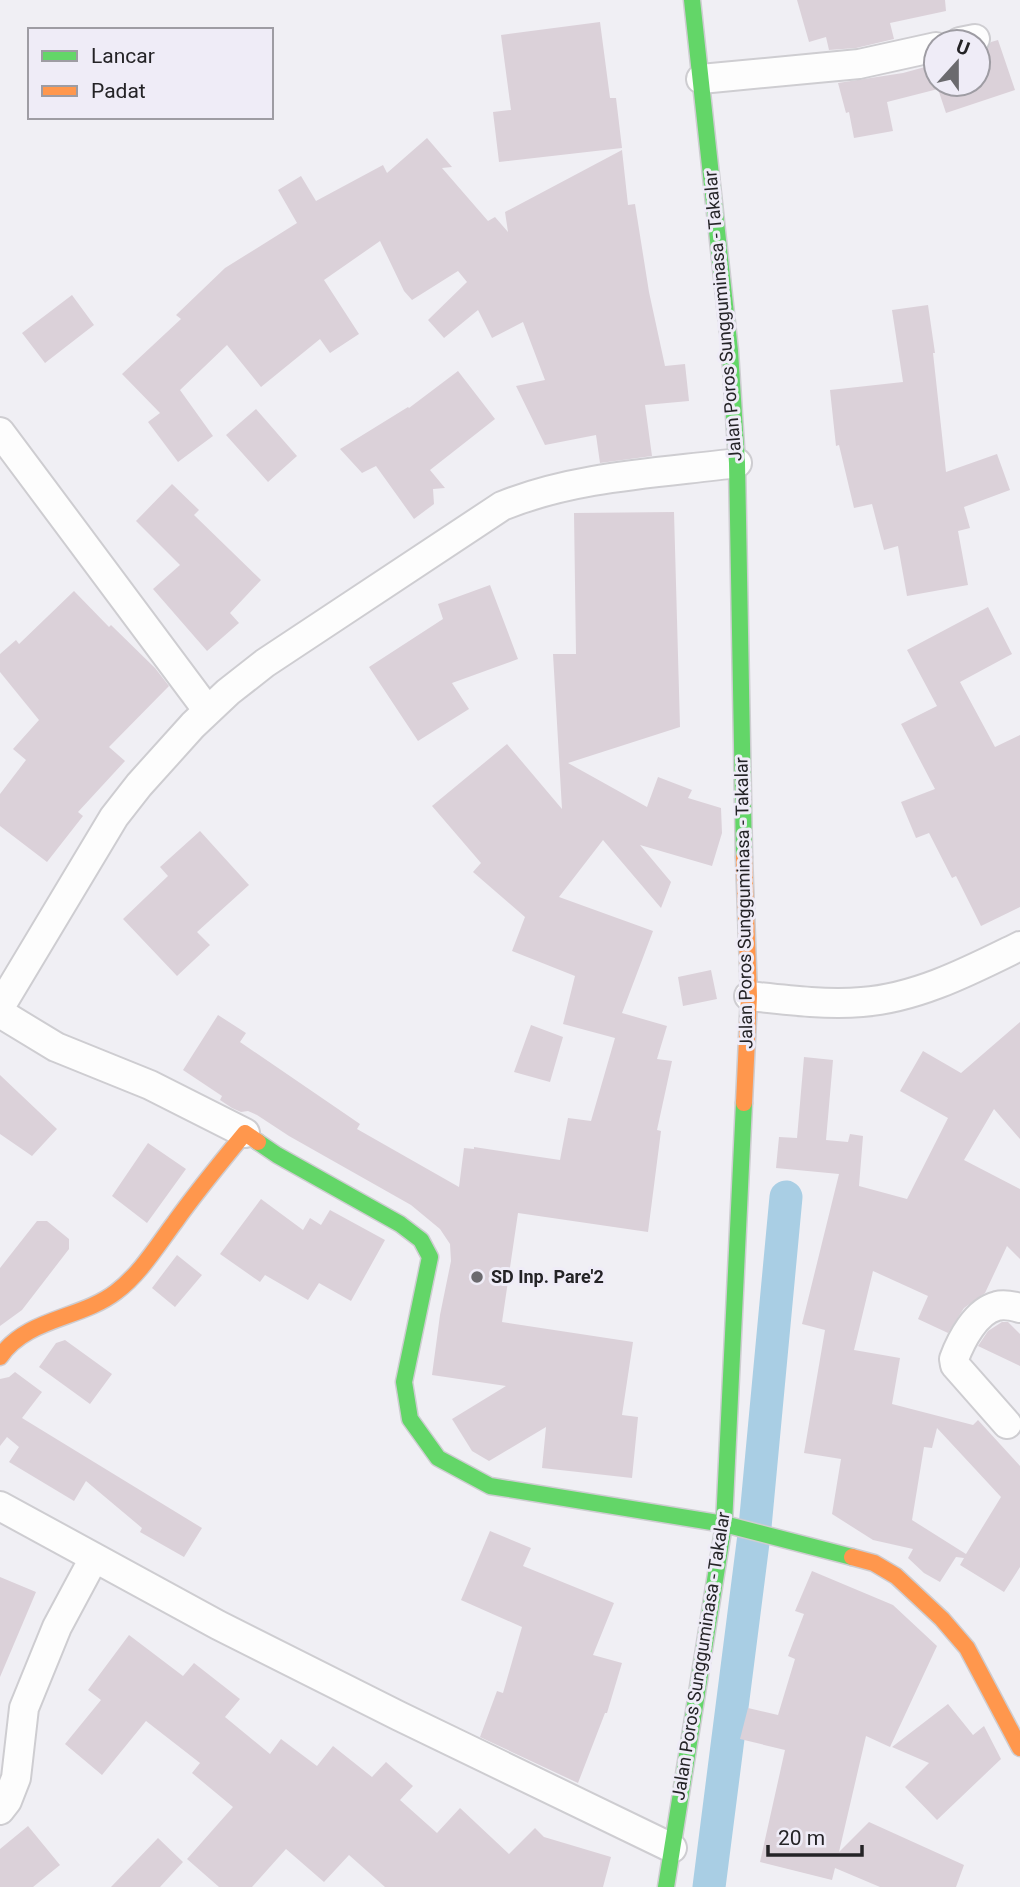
<svg xmlns="http://www.w3.org/2000/svg" width="1020" height="1887" font-family="Roboto,sans-serif">
	<style>
		.lines { fill: none; stroke-linecap: round; stroke-linejoin: round }
		.canal { stroke: #a9cee4; stroke-width: 33 }
		.building { fill: #dbd1d9; fill-rule: evenodd }
		.street-casing { stroke: #cecdd1; stroke-width: 32 }
		.fast-casing { stroke: #cecdd1; stroke-width: 19 }
		.slow-casing { stroke: #cecdd1; stroke-width: 19 }
		.street { stroke: #fdfdfd; stroke-width: 28 }
		.fast { stroke: #63d668; stroke-width: 16 }
		.slow { stroke: #ff974d; stroke-width: 16 }
		.poi-dot { fill: #6b6a6e; stroke: #efecf7; stroke-width: 2.5 }
		.labels { text-anchor: middle; stroke-width: 6; stroke-linejoin: round; paint-order: stroke }
		.street-label { font-size: 18px; fill: #242326; stroke: #efecf7 }
		.poi-label { font-size: 18px; font-weight: bold; fill: #242326; stroke: #efecf7; text-anchor: start }
	</style>
	<rect width="100%" height="100%" fill="#f0eff4"/>
	<g class="lines">
		<path class="canal" d="M 709,1887 L 755,1527 L 786,1197"/>
	</g>
	<path class="building" d="M 797,0 L 945,0 L 946,11 L 890,23 L 894,39 L 856,48 L 829,50 L 826,37 L 809,42 Z
		M 600,22 L 610,98 L 616,98 L 622,148 L 499,162 L 493,112 L 511,110 L 501,35 Z
		M 998,40 L 1015,90 L 946,113 L 938,89 L 887,102 L 893,131 L 854,138 L 849,112 L 846,113 L 838,83 L 903,73 L 936,64 L 936,84 L 978,84 L 978,55 L 986,51 L 991,42 Z
		M 427,138 L 452,167 L 442,168 L 488,221 L 495,217 L 508,232 L 505,212 L 622,150 L 628,205 L 635,204 L 649,292 L 665,366 L 685,364 L 689,401 L 645,405 L 652,456 L 600,463 L 596,435 L 545,445 L 516,386 L 545,380 L 523,322 L 492,338 L 478,310 L 444,338 L 428,320 L 467,282 L 458,271 L 412,300 L 404,291 L 380,241 L 324,280 L 359,334 L 330,353 L 320,339 L 261,387 L 227,345 L 180,390 L 213,436 L 178,462 L 148,422 L 160,413 L 122,374 L 181,319 L 176,315 L 225,268 L 297,223 L 278,190 L 301,176 L 316,201 L 383,165 L 387,173 Z
		M 72,295 L 94,325 L 45,363 L 22,333 Z
		M 928,305 L 935,353 L 933,353 L 946,472 L 997,454 L 1010,490 L 964,507 L 970,528 L 958,531 L 968,585 L 907,596 L 898,546 L 884,550 L 872,504 L 854,508 L 839,445 L 836,446 L 830,390 L 903,382 L 892,310 Z
		M 458,371 L 495,419 L 430,470 L 445,488 L 433,489 L 434,504 L 414,519 L 376,466 L 362,473 L 340,449 L 408,407 L 409,408 Z
		M 256,409 L 297,456 L 268,482 L 226,435 Z
		M 172,484 L 199,510 L 194,515 L 261,580 L 230,613 L 239,623 L 207,651 L 153,589 L 180,565 L 136,521 Z
		M 674,512 L 680,727 L 568,763 L 647,807 L 658,777 L 692,790 L 688,798 L 721,808 L 722,833 L 712,866 L 640,845 L 671,882 L 661,908 L 603,840 L 559,897 L 653,931 L 622,1013 L 667,1026 L 657,1059 L 672,1061 L 657,1130 L 661,1131 L 648,1232 L 518,1213 L 502,1322 L 633,1342 L 622,1415 L 638,1417 L 632,1478 L 542,1468 L 546,1427 L 489,1461 L 472,1451 L 452,1419 L 506,1386 L 432,1375 L 440,1315 L 451,1261 L 450,1244 L 440,1229 L 411,1205 L 289,1136 L 257,1115 L 248,1111 L 241,1112 L 232,1108 L 220,1100 L 222,1096 L 183,1070 L 218,1015 L 246,1033 L 240,1042 L 360,1124 L 357,1129 L 459,1187 L 464,1148 L 474,1149 L 474,1147 L 560,1160 L 568,1118 L 591,1121 L 615,1038 L 563,1024 L 575,976 L 512,951 L 525,917 L 473,872 L 481,863 L 432,806 L 507,744 L 562,809 L 553,654 L 576,654 L 574,513 Z
		M 490,585 L 518,659 L 452,683 L 469,709 L 418,741 L 369,667 L 443,619 L 438,604 Z
		M 74,591 L 109,627 L 111,625 L 155,668 L 169,686 L 109,747 L 125,761 L 78,812 L 83,816 L 47,862 L 0,826 L 0,794 L 26,760 L 13,749 L 39,720 L 0,672 L 0,654 L 16,640 L 19,644 Z
		M 988,607 L 1012,654 L 960,682 L 995,747 L 1020,735 L 1020,907 L 981,926 L 956,876 L 952,878 L 929,833 L 916,838 L 901,802 L 935,789 L 901,724 L 937,706 L 907,650 Z
		M 200,831 L 249,885 L 197,932 L 210,945 L 177,976 L 123,919 L 168,876 L 160,867 Z
		M 711,970 L 717,999 L 683,1006 L 678,977 Z
		M 1020,1022 L 1020,1139 L 994,1109 L 964,1160 L 1020,1189 L 1020,1259 L 1007,1246 L 985,1293 L 964,1308 L 948,1333 L 918,1319 L 928,1296 L 873,1271 L 854,1350 L 900,1358 L 892,1404 L 973,1425 L 978,1420 L 1020,1466 L 1020,1567 L 1004,1592 L 960,1565 L 964,1558 L 956,1557 L 940,1582 L 924,1573 L 908,1558 L 913,1549 L 873,1540 L 832,1514 L 841,1459 L 804,1453 L 825,1330 L 802,1324 L 839,1174 L 776,1168 L 779,1137 L 797,1138 L 804,1057 L 833,1060 L 826,1140 L 848,1142 L 850,1134 L 863,1136 L 859,1186 L 907,1199 L 948,1118 L 900,1091 L 923,1051 L 961,1073 ZM 937,1428 L 1001,1497 L 966,1554 L 912,1520 L 924,1447 L 932,1448 Z
		M 531,1025 L 563,1037 L 550,1082 L 514,1072 Z
		M 0,1075 L 57,1129 L 32,1156 L 0,1134 Z
		M 148,1143 L 186,1169 L 147,1223 L 112,1196 Z
		M 261,1199 L 303,1230 L 310,1218 L 321,1225 L 330,1210 L 385,1240 L 351,1301 L 319,1283 L 308,1300 L 265,1275 L 260,1282 L 220,1254 Z
		M 37,1221 L 47,1221 L 69,1239 L 69,1249 L 22,1310 L 0,1326 L 0,1268 Z
		M 177,1255 L 202,1275 L 175,1307 L 152,1288 Z
		M 1002,1322 L 1008,1322 L 1020,1334 L 1020,1366 L 978,1346 L 988,1331 Z
		M 65,1340 L 112,1374 L 90,1404 L 39,1367 L 56,1343 Z
		M 15,1372 L 42,1392 L 22,1418 L 202,1528 L 184,1557 L 140,1532 L 142,1528 L 86,1481 L 74,1501 L 9,1462 L 19,1447 L 7,1437 L 0,1446 L 0,1379 L 9,1377 Z
		M 490,1531 L 531,1548 L 523,1566 L 614,1603 L 593,1655 L 622,1663 L 607,1713 L 605,1713 L 578,1783 L 480,1737 L 497,1691 L 503,1693 L 522,1627 L 461,1600 Z
		M 812,1571 L 893,1605 L 937,1646 L 890,1747 L 866,1736 L 839,1852 L 869,1822 L 964,1865 L 956,1887 L 880,1887 L 835,1868 L 832,1880 L 760,1862 L 785,1750 L 740,1739 L 748,1708 L 778,1715 L 795,1659 L 788,1656 L 804,1614 L 795,1611 Z
		M 0,1577 L 36,1592 L 0,1677 Z
		M 129,1635 L 183,1676 L 194,1663 L 240,1699 L 225,1717 L 270,1754 L 281,1739 L 317,1766 L 333,1746 L 372,1777 L 386,1762 L 413,1786 L 400,1800 L 437,1833 L 460,1808 L 509,1854 L 535,1828 L 544,1837 L 611,1857 L 603,1887 L 385,1887 L 349,1855 L 324,1882 L 286,1849 L 252,1887 L 219,1887 L 187,1859 L 233,1807 L 192,1773 L 200,1763 L 146,1721 L 102,1775 L 65,1744 L 101,1700 L 88,1690 Z
		M 948,1704 L 973,1735 L 984,1726 L 1001,1759 L 937,1820 L 905,1787 L 929,1763 L 892,1747 Z
		M 28,1826 L 60,1865 L 33,1887 L 0,1887 L 0,1849 Z
		M 158,1838 L 183,1862 L 160,1887 L 111,1887 Z"/>
	<g class="lines">
		<defs>
			<path id="street" d="M 960,42 L 975,39
				M 701,79 L 859,64 L 936,47
				M 0,432 L 208,711
				M 749,996 C 786,1000 825,1005 862,1002 C 918,998 971,970 1020,946
				M 0,1007 L 114,817 L 139,785 L 193,725 L 228,692 L 265,663 L 502,506 C 576,476 659,473 737,463
				M 0,1013 L 56,1047 L 150,1085 L 245,1133
				M 1007,1424 L 955,1365 L 954,1359 C 961,1340 976,1311 997,1306 C 1004,1304 1013,1306 1020,1308
				M 0,1506 L 218,1625 L 399,1716 L 672,1848
				M 0,1810 L 7,1801 L 16,1778 L 24,1708 L 57,1627 L 94,1558"/>
			<path id="fast" d="M 692,0 L 730,351 L 737,463 L 744,857
				M 258,1142 L 277,1155 L 400,1224 L 421,1240 L 430,1257 L 404,1382 L 410,1419 L 438,1458 L 490,1486 L 724,1524 L 852,1557
				M 666,1887 L 724,1524 L 744,1103"/>
			<path id="slow" d="M 744,857 L 749,996 L 744,1103
				M 0,1357 C 26,1318 81,1319 116,1292 C 140,1274 157,1246 175,1222 C 197,1191 221,1162 245,1133 L 258,1142
				M 852,1557 L 874,1563 L 896,1576 L 942,1619 L 967,1648 L 1020,1748"/>
		</defs>
		<use href="#street" class="street-casing"/>
		<use href="#fast" class="fast-casing"/>
		<use href="#slow" class="slow-casing"/>
		<use href="#street" class="street"/>
		<use href="#fast" class="fast"/>
		<use href="#slow" class="slow"/>
	</g>
	<circle class="poi-dot" cx="477" cy="1277" r="7"/>
	<g class="labels">
		<g class="street-label">
			<text transform="translate(723 316) rotate(-95)" y="6">Jalan Poros Sungguminasa - Takalar</text>
			<text transform="translate(744 903) rotate(-91)" y="6">Jalan Poros Sungguminasa - Takalar</text>
			<text transform="translate(701 1656) rotate(-81)" y="6">Jalan Poros Sungguminasa - Takalar</text>
		</g>
		<g class="poi-label">
			<text x="491" y="1283">SD Inp. Pare'2</text>
		</g>
	</g>
	<rect x="28" y="28" width="245" height="91" fill="#efecf7" stroke="#9e9ca3" stroke-width="2"/>
	<rect x="42" y="51" width="35" height="10" fill="#63d668" stroke="#9e9ca3" stroke-width="2"/>
	<text x="91" y="63" font-size="21" fill="#242326">Lancar</text>
	<rect x="42" y="86" width="35" height="10" fill="#ff974d" stroke="#9e9ca3" stroke-width="2"/>
	<text x="91" y="98" font-size="21" fill="#242326">Padat</text>
	<g transform="translate(957 63) rotate(21)"><circle r="33" fill="#efecf7" stroke="#9e9ca3" stroke-width="2"/>
	<path d="M0-5L12 26L0 18L-12 26Z" fill="#6b6a6e"/>
	<text y="-10" font-size="19" font-weight="bold" text-anchor="middle" fill="#242326">U</text>
	</g>
	<path d="M768 1845v10h94v-10" fill="none" stroke="#242326" stroke-width="3.5"/>
	<text x="778" y="1845" font-size="21" fill="#242326" stroke="#efecf7" stroke-width="5" paint-order="stroke">20 m</text>
</svg>
